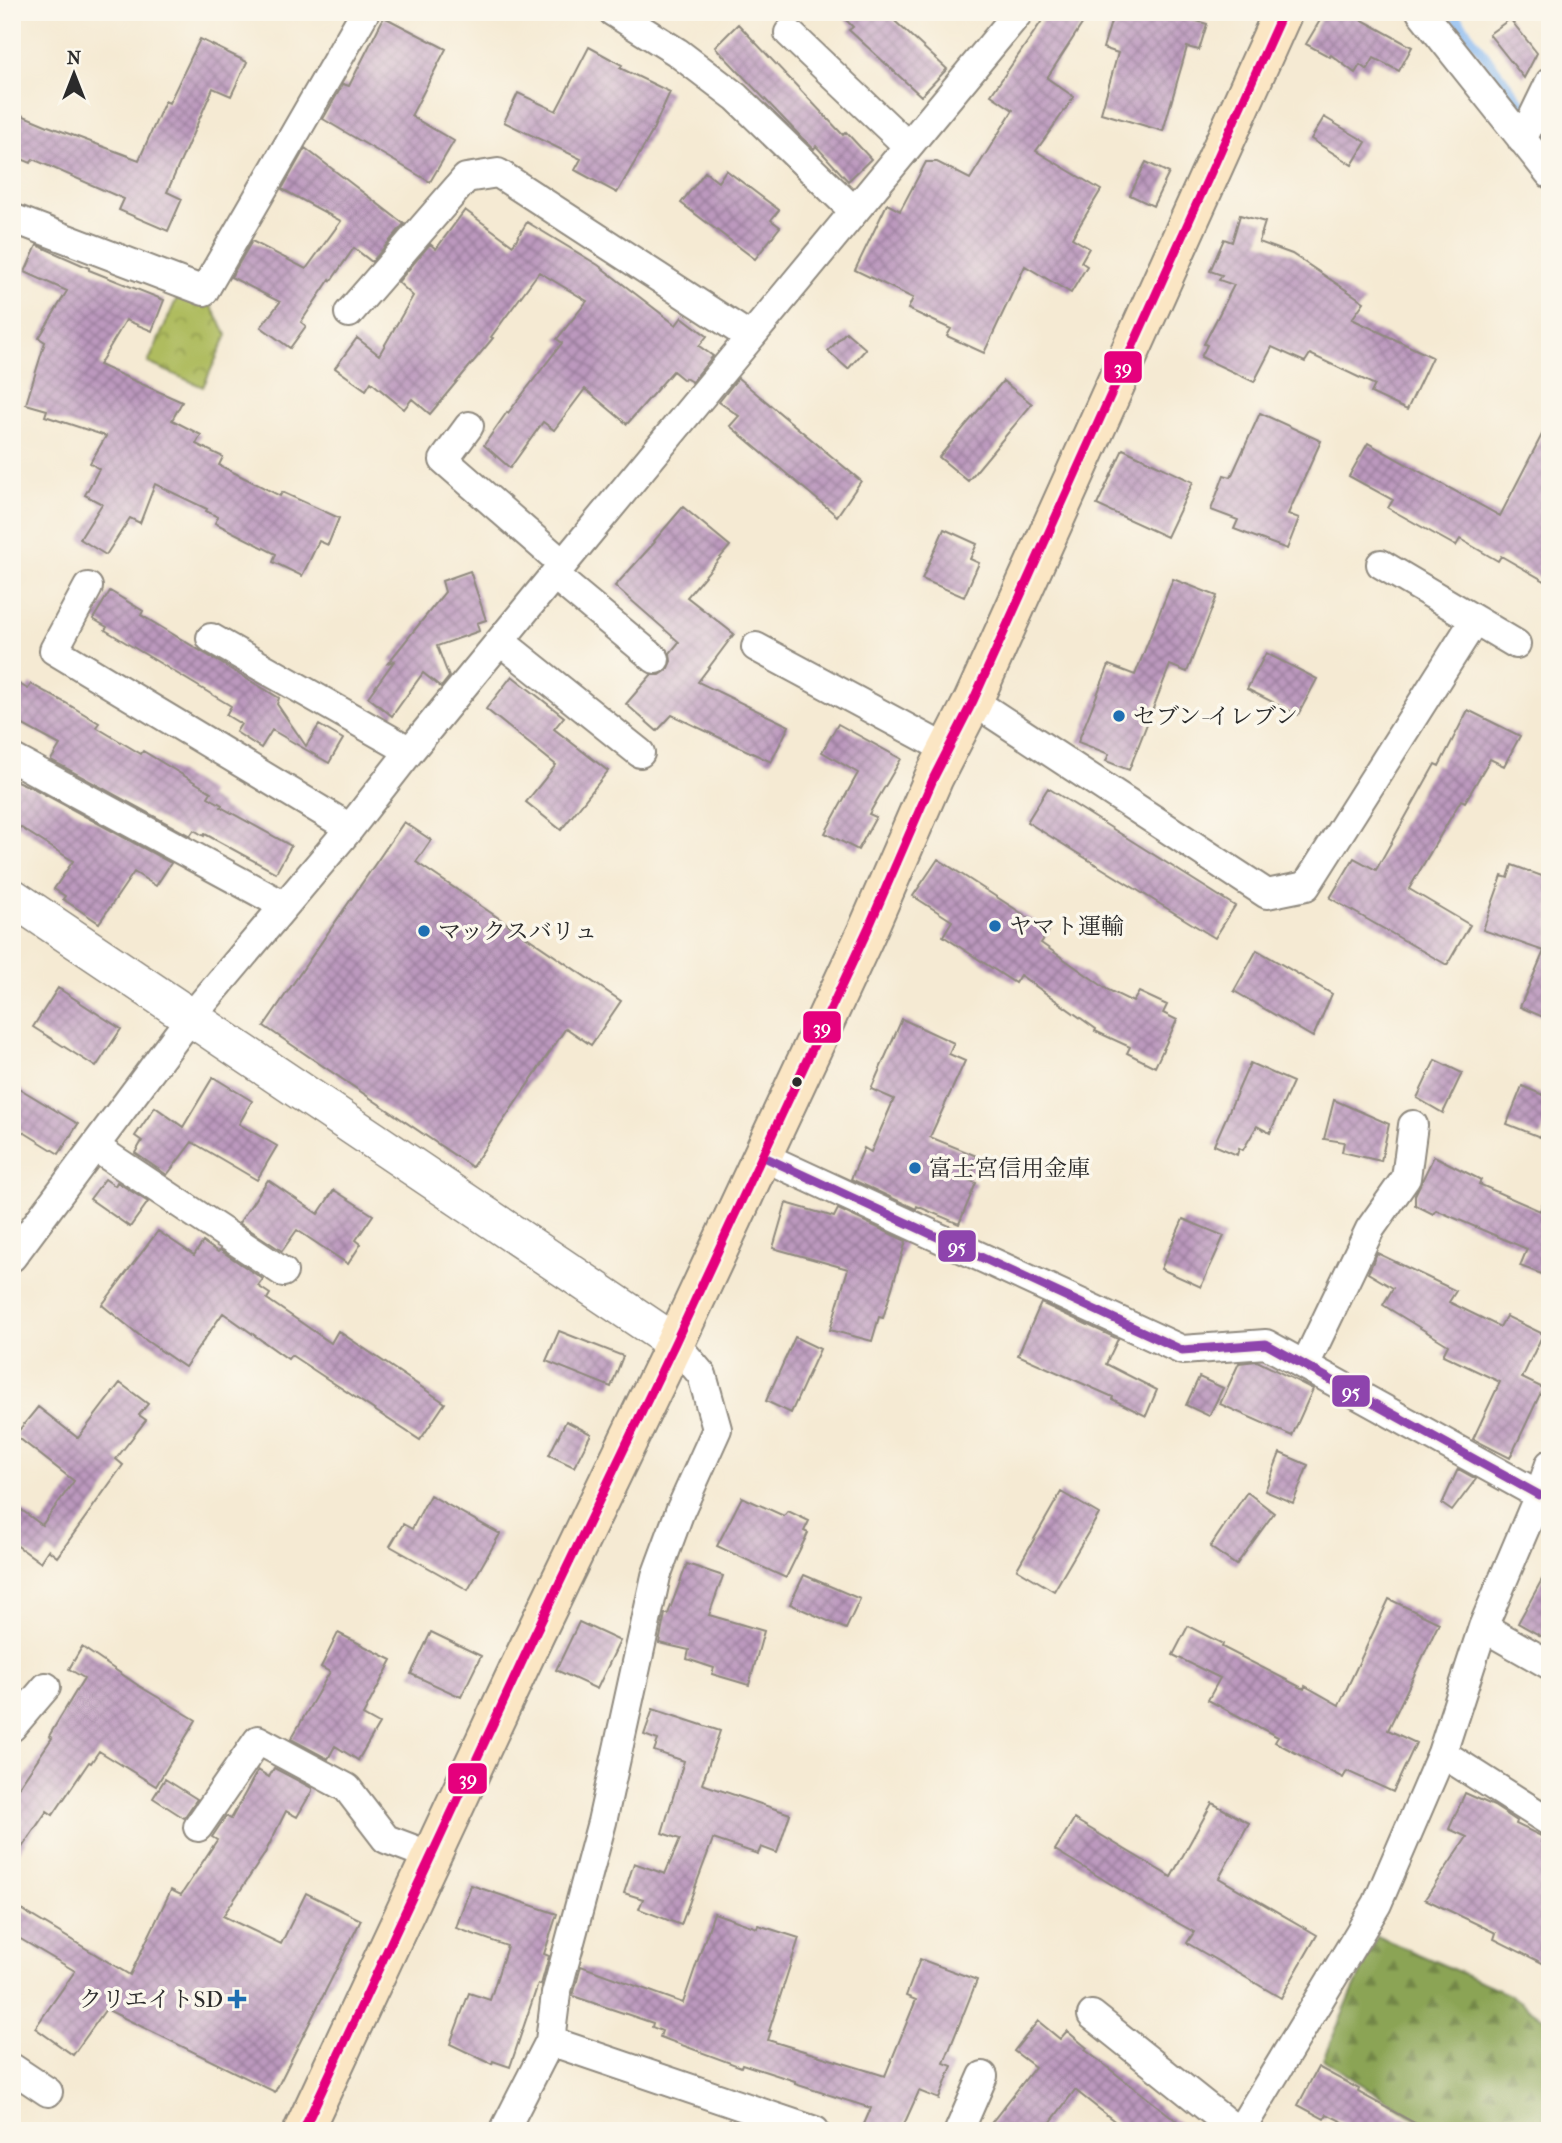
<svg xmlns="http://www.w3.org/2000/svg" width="1562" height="2143" font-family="'IM FELL French Canon','Noto Serif JP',serif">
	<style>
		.forest { fill: url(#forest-firs); stroke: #5b6840; stroke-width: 2 }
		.park { fill: url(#park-crowns); stroke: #6d7444; stroke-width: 2 }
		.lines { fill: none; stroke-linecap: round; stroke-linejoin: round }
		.stream { stroke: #85b8f2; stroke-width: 10 }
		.building { fill: url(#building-cross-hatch) }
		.minor-casing { stroke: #908a7f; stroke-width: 32 }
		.tertiary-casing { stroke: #908a7f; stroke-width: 40 }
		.secondary-casing { stroke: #908a7f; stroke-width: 42 }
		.minor { stroke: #fff; stroke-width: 28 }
		.tertiary { stroke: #fff; stroke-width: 37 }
		.secondary { stroke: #fbe6c4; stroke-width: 38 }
		.bus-1-casing { stroke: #fbf7ec; stroke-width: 14 }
		.bus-2-casing { stroke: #fbf7ec; stroke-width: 14 }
		.bus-1 { stroke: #8e44ad; stroke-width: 9 }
		.bus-2 { stroke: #e5007d; stroke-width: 9 }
		.poi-dot { fill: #1f6fb2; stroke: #fbf7ec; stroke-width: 2.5 }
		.bus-dot { fill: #2b2b2b; stroke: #fbf7ec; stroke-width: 2.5 }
		.labels { text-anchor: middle; stroke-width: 7; stroke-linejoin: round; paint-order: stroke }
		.poi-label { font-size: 23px; fill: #2b2b2b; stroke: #fbf7ec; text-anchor: start }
		.line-badge { stroke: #fbf7ec; stroke-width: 2.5 }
		.badge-label { font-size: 19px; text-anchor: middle; font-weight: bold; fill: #fff }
	</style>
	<defs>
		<pattern id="forest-firs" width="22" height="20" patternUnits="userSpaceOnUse" patternTransform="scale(1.75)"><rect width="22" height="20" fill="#8ba455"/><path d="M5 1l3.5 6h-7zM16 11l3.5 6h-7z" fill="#728647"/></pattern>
		<pattern id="park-crowns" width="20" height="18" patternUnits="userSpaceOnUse" patternTransform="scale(1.75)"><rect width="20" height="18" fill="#afbc5e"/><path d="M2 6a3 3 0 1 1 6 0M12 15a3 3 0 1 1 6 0" fill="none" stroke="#8f994e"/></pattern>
		<pattern id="building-cross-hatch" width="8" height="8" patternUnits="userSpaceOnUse" patternTransform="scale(1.75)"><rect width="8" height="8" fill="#bc99be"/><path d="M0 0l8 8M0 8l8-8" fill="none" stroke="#997d9b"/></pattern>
	</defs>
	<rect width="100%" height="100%" fill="#fbf7ec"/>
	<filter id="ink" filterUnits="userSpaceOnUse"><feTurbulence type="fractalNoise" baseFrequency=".0143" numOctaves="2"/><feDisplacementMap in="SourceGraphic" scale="14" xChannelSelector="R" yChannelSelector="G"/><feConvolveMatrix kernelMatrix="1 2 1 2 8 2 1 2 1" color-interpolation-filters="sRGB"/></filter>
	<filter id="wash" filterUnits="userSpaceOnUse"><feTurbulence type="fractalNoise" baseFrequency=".00686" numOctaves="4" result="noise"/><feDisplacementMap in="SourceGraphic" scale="28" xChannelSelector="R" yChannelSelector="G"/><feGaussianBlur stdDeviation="1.57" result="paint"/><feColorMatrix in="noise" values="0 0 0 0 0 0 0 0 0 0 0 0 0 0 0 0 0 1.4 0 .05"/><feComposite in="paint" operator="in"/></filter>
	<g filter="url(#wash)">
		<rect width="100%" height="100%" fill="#f5ead3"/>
		<path class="forest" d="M 1377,1936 L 1508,1993 L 1550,2023 L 1550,2131 L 1434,2131 L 1323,2059 Z"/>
		<path class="park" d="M 181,289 L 209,302 L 227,335 L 203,387 L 148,363 Z"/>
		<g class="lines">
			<path class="stream" d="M 1452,12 L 1550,141"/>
		</g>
		<g id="blocks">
			<path class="building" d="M 838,12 L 885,12 L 947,69 L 921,96 L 849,30 L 853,27 Z
				M 1048,12 L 1090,12 L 1047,78 L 1074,97 L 1036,151 L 1101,190 L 1072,238 L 1089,248 L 1081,262 L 1087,266 L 1071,293 L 1025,266 L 984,353 L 947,336 L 951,329 L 908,309 L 913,298 L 855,270 L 887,204 L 900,211 L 926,162 L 937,162 L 970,179 L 1013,110 L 991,95 Z
				M 1114,12 L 1166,12 L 1207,24 L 1199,50 L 1187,47 L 1163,131 L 1101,113 L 1118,53 L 1103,48 Z
				M 1325,12 L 1348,12 L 1412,47 L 1399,71 L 1374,58 L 1367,70 L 1360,65 L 1355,73 L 1331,55 L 1330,57 L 1306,44 Z
				M 384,17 L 446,49 L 411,116 L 454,141 L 430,182 L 323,119 L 343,84 L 349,86 Z
				M 1510,19 L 1537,53 L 1524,78 L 1489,34 Z
				M 738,24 L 843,135 L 846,132 L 871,159 L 848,181 L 816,146 L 814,149 L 802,138 L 715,47 Z
				M 200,39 L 247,62 L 231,96 L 213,88 L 167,192 L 182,199 L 168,231 L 119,210 L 124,199 L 33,159 L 31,163 L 12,155 L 12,111 L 48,126 L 139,160 L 165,101 L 169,103 Z
				M 589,47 L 622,65 L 620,68 L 670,92 L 651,134 L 617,193 L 575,170 L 581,159 L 504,122 L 518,93 L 556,111 Z
				M 1324,117 L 1366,142 L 1352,165 L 1311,139 Z
				M 305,148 L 404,224 L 372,262 L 354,248 L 331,281 L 330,279 L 301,322 L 306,326 L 290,348 L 261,327 L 280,302 L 231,277 L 252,241 L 306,269 L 341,221 L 282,189 Z
				M 1146,162 L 1169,173 L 1153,206 L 1130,195 Z
				M 726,170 L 779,210 L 771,220 L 780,227 L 755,259 L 681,203 L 705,172 L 718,182 Z
				M 465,210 L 513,245 L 527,222 L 598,265 L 676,325 L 682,317 L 707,336 L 699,346 L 713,356 L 692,382 L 685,378 L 684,380 L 673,371 L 627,424 L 585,389 L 554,430 L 543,422 L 510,468 L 484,445 L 507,412 L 508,413 L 562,343 L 557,339 L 587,301 L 539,272 L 491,337 L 493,338 L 430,414 L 412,399 L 404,409 L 371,382 L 366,390 L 335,368 L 357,338 L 379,355 L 413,296 L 398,282 L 430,244 L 436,249 Z
				M 1240,215 L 1265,222 L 1259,242 L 1292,254 L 1364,302 L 1352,319 L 1432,357 L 1407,410 L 1371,393 L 1375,385 L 1310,354 L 1305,362 L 1272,347 L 1254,382 L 1201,357 L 1207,345 L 1204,344 L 1234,285 L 1219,280 L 1222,275 L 1210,271 L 1224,239 L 1232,242 Z
				M 37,245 L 89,268 L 89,270 L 164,300 L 152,331 L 126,320 L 99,365 L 182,402 L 172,420 L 201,435 L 196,444 L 223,457 L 219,465 L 280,496 L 282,492 L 339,518 L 328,545 L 319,541 L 302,576 L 273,562 L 276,554 L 215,523 L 218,517 L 206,511 L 207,509 L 155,484 L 140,523 L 130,518 L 106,555 L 80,539 L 102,504 L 85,495 L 99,469 L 90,463 L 106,436 L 45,416 L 47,410 L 26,404 L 45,342 L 39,338 L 67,291 L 25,272 Z
				M 846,332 L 866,349 L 848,369 L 828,351 Z
				M 738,378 L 861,481 L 837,516 L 730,426 L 739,416 L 719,402 Z
				M 1003,381 L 1032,404 L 968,481 L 939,457 Z
				M 1260,413 L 1321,441 L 1288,514 L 1299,518 L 1287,549 L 1234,529 L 1238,520 L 1211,510 L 1224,475 L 1231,477 Z
				M 1550,419 L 1550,584 L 1501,556 L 1498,561 L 1460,539 L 1456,546 L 1388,508 L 1393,500 L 1349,476 L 1368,443 L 1500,516 Z
				M 1123,449 L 1193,482 L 1167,537 L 1097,505 Z
				M 683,507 L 730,546 L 687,597 L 734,634 L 698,682 L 789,726 L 771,762 L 672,715 L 657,731 L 626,704 L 651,675 L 660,675 L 667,670 L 671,661 L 670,653 L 679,642 L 615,586 L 655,542 L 654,541 Z
				M 944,529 L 977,544 L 970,559 L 979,563 L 964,597 L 922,579 Z
				M 470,571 L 486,620 L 477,623 L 479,631 L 437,646 L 449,677 L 441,687 L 423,673 L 392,716 L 368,697 L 394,661 L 388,663 L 445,592 L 442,581 Z
				M 1173,579 L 1217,596 L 1187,672 L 1170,665 L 1129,770 L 1106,761 L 1109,754 L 1078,742 L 1109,665 L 1135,675 Z
				M 110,591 L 143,611 L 141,615 L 279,698 L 277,704 L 306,746 L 319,725 L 343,739 L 329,763 L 272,730 L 261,748 L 236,732 L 241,724 L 226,715 L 231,706 L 105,630 L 107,627 L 93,619 Z
				M 1266,653 L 1317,679 L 1298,715 L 1247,689 Z
				M 512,676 L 564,717 L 554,729 L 608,771 L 561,830 L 526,802 L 556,765 L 486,709 Z
				M 12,680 L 28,689 L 31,684 L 66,703 L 99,723 L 96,727 L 141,754 L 143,751 L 211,792 L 208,797 L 222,805 L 221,807 L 291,846 L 276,873 L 205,834 L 204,836 L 194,830 L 190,836 L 51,760 L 60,745 L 12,719 Z
				M 1468,710 L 1520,736 L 1504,766 L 1490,759 L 1465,802 L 1461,800 L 1409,889 L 1470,925 L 1447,965 L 1330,898 L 1354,858 L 1376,870 L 1435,764 L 1439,766 Z
				M 838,724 L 901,759 L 869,814 L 876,817 L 858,850 L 825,833 L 858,773 L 822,752 Z
				M 12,779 L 35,789 L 171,863 L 156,886 L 134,872 L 99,923 L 63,899 L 65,896 L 54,889 L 73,861 L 12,822 Z
				M 1048,788 L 1235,906 L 1215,938 L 1027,822 Z
				M 404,822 L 431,840 L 416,862 L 621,1001 L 591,1045 L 566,1028 L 472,1167 L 264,1026 Z
				M 938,859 L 1049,931 L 1041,943 L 1108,990 L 1133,1002 L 1139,992 L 1167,1005 L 1163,1013 L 1177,1020 L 1155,1067 L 1127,1053 L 1130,1047 L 1095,1031 L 1096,1029 L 1020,975 L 1015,983 L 943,936 L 952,921 L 913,896 Z
				M 1512,865 L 1550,879 L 1550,1020 L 1520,1007 L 1544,951 L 1483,930 L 1502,876 L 1508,878 Z
				M 1257,950 L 1332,994 L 1313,1037 L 1234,991 Z
				M 58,988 L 121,1029 L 96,1067 L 33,1027 Z
				M 902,1019 L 954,1043 L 949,1054 L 965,1061 L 930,1137 L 979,1157 L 969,1180 L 976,1183 L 959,1224 L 917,1206 L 916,1209 L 851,1179 L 864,1148 L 871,1152 L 894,1099 L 871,1089 Z
				M 1435,1060 L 1462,1073 L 1443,1113 L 1417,1098 Z
				M 1250,1063 L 1293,1082 L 1270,1133 L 1257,1126 L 1243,1150 L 1239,1148 L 1237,1155 L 1214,1145 Z
				M 213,1077 L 252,1101 L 239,1124 L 277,1146 L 257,1180 L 192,1142 L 167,1175 L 135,1153 L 142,1141 L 135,1136 L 155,1107 L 183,1127 Z
				M 12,1084 L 78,1124 L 59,1154 L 12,1125 Z
				M 1522,1086 L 1550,1098 L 1550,1114 L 1540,1137 L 1507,1124 Z
				M 1334,1100 L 1389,1124 L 1381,1161 L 1342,1152 L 1344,1142 L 1324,1139 Z
				M 1434,1156 L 1481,1180 L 1479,1184 L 1540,1211 L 1546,1194 L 1550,1195 L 1550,1277 L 1520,1266 L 1527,1249 L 1436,1210 L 1433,1214 L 1415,1205 L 1415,1195 Z
				M 105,1179 L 115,1186 L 117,1182 L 148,1202 L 130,1227 L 90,1199 Z
				M 268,1180 L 318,1214 L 334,1190 L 373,1215 L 356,1240 L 361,1244 L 348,1264 L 297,1230 L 282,1251 L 239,1223 Z
				M 786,1203 L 834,1217 L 838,1209 L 906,1241 L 883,1318 L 879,1317 L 872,1341 L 830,1330 L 848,1269 L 773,1248 Z
				M 1183,1219 L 1224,1236 L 1201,1287 L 1161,1269 Z
				M 158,1231 L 194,1255 L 203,1242 L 218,1252 L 220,1250 L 263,1279 L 258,1286 L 270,1294 L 267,1299 L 331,1343 L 338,1331 L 445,1403 L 420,1440 L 291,1355 L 288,1359 L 223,1313 L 185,1367 L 144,1339 L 102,1305 Z
				M 1377,1253 L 1456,1291 L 1449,1302 L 1500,1327 L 1506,1316 L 1543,1334 L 1522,1378 L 1543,1388 L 1510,1458 L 1473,1439 L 1500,1382 L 1443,1355 L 1448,1345 L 1383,1305 L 1393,1288 L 1368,1273 Z
				M 1041,1303 L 1118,1339 L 1106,1364 L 1157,1390 L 1146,1416 L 1112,1399 L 1113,1397 L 1018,1355 Z
				M 559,1331 L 623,1356 L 611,1387 L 546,1361 Z
				M 795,1337 L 820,1349 L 791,1413 L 766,1401 Z
				M 1257,1361 L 1313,1389 L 1292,1436 L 1220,1404 L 1239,1363 Z
				M 1199,1377 L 1223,1388 L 1209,1416 L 1186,1405 Z
				M 120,1383 L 148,1404 L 139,1415 L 146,1420 L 116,1459 L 123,1465 L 57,1557 L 48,1550 L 40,1562 L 12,1542 L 12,1503 L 42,1525 L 74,1481 L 15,1435 L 38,1407 L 78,1438 Z
				M 566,1421 L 591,1434 L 574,1467 L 549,1455 Z
				M 1280,1453 L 1308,1465 L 1293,1503 L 1265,1491 Z
				M 1458,1469 L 1476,1479 L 1452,1511 L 1442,1504 Z
				M 1061,1492 L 1099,1514 L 1054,1591 L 1017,1569 Z
				M 1247,1492 L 1274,1513 L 1236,1565 L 1210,1547 Z
				M 430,1495 L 500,1534 L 468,1590 L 390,1546 L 403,1524 L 412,1529 Z
				M 742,1497 L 784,1516 L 788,1511 L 809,1521 L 804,1531 L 808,1533 L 786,1578 L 717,1546 Z
				M 687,1564 L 723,1576 L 709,1615 L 764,1631 L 749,1685 L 712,1674 L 714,1668 L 687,1659 L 689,1650 L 659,1643 L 665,1614 L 668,1614 Z
				M 1550,1565 L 1550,1641 L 1518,1623 Z
				M 804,1575 L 860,1599 L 846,1629 L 790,1604 Z
				M 1389,1599 L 1439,1623 L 1388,1730 L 1416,1743 L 1393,1792 L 1347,1771 L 1343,1778 L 1275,1742 L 1278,1737 L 1208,1700 L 1220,1678 L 1173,1655 L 1188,1626 L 1223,1644 L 1222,1647 L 1304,1689 L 1305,1686 L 1339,1705 Z
				M 579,1622 L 620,1641 L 597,1689 L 556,1670 Z
				M 431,1632 L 481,1656 L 461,1697 L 411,1674 Z
				M 338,1633 L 392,1660 L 363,1715 L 379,1724 L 358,1760 L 335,1746 L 328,1759 L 291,1739 L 330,1672 L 321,1667 Z
				M 82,1647 L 139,1686 L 196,1720 L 156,1786 L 99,1751 L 91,1763 L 89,1762 L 53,1815 L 47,1811 L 12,1862 L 12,1797 L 52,1738 L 49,1736 L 84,1678 L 69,1669 Z
				M 653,1709 L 720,1731 L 702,1784 L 790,1814 L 777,1853 L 761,1847 L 758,1854 L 713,1839 L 681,1925 L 639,1909 L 643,1899 L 624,1893 L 634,1863 L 665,1874 L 680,1839 L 662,1833 L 684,1761 L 654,1751 L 658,1740 L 644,1735 Z
				M 274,1768 L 312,1788 L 312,1791 L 297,1817 L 286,1811 L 264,1855 L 223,1916 L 281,1944 L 306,1893 L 361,1920 L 275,2092 L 106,2009 L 73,2055 L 35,2028 L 75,1971 L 12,1934 L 12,1904 L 130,1975 L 171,1890 L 181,1895 L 217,1840 L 212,1837 L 226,1816 L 231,1819 L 258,1770 L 269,1777 Z
				M 165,1779 L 197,1799 L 184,1818 L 153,1798 Z
				M 1465,1793 L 1494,1806 L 1517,1821 L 1516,1824 L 1543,1837 L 1541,1842 L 1550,1845 L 1550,1967 L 1494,1939 L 1496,1933 L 1425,1899 L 1467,1837 L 1449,1829 Z
				M 1212,1803 L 1249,1823 L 1219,1878 L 1317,1935 L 1281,1998 L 1187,1943 L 1194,1932 L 1137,1900 L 1055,1850 L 1074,1819 L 1171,1877 Z
				M 471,1885 L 557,1914 L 544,1954 L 549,1956 L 541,1985 L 538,1984 L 510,2067 L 493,2061 L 492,2064 L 450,2044 L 469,1993 L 490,2000 L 507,1946 L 456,1928 Z
				M 714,1913 L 757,1928 L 758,1925 L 799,1938 L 769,2031 L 771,2031 L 768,2040 L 885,2076 L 916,2000 L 906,1996 L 920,1959 L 977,1980 L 944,2063 L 952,2066 L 939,2099 L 919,2091 L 901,2131 L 861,2131 L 871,2108 L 795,2084 L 795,2081 L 742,2064 L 741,2067 L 660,2037 L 662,2031 L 652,2027 L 653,2023 L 573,1996 L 581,1966 L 683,2003 Z
				M 1038,2021 L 1060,2039 L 1067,2031 L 1087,2048 L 1085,2050 L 1190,2131 L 1127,2131 L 1075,2090 L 1044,2131 L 985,2131 L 1035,2067 L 1014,2051 Z
				M 1318,2067 L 1359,2089 L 1358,2092 L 1429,2131 L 1361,2131 L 1327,2114 L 1324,2119 L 1298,2105 Z"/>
		</g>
	</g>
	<g filter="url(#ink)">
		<use href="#blocks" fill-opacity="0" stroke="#908a7f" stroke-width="2"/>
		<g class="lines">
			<defs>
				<path id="minor" d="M 613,12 L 677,52 L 736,97 L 854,211
					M 1421,12 L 1550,174
					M 789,33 L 908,146
					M 1522,140 L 1550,82
					M 12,218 L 204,291 L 365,12
					M 349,313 L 466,178 L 498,173 L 750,337
					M 469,426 L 444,460 L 563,564
					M 1381,564 L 1516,644
					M 554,575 L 655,659
					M 88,587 L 54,650 L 350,828
					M 211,638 L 410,751
					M 500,641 L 640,753
					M 756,647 L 948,750
					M 973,701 L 1267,894 L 1306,886 L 1474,621
					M 12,758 L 283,905
					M 95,1147 L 283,1272
					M 762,1156 L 1182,1350 L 1266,1344 L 1539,1495
					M 12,1257 L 191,1017 L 350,828 L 410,751 L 563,564 L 1019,12
					M 675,1343 L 702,1375 L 717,1429 L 680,1511 L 656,1576 L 602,1822 L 556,1994 L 550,2041 L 815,2131
					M 1305,1365 L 1370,1229 L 1406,1178 L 1413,1125
					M 1483,1627 L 1550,1665
					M 12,1727 L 46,1687
					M 1442,1753 L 1550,1822
					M 198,1827 L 258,1740 L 347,1788 L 386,1839 L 431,1856
					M 1092,2015 L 1237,2131
					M 12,2068 L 48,2092
					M 504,2131 L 550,2041
					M 959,2131 L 983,2076
					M 1240,2131 L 1377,1904 L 1442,1753 L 1483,1627 L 1539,1495 L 1550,1464"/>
				<path id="tertiary" d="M 12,897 L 675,1343"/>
				<path id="secondary" d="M 303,2131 L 534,1636 L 675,1343 L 868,929 L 934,777 L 973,701 L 1283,12"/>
			</defs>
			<use href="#minor" class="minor-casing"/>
			<use href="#tertiary" class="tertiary-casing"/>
			<use href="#secondary" class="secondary-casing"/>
			<use href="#minor" class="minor"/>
			<use href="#tertiary" class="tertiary"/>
			<use href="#secondary" class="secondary"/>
			<defs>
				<path id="bus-1" d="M 762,1156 L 1182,1350 L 1266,1344 L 1539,1495"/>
				<path id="bus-2" d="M 303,2131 L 534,1636 L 675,1343 L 868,929 L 934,777 L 973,701 L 1283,12"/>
			</defs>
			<use href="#bus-1" class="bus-1-casing"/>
			<use href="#bus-2" class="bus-2-casing"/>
			<use href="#bus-1" class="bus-1"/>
			<use href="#bus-2" class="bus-2"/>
		</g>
	</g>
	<g class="poi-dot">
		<circle cx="1119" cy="716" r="7"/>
		<circle cx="995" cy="926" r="7"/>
		<circle cx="424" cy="931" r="7"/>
		<circle cx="915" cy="1168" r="7"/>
		<path d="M233.5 1988.5h7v7h7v7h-7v7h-7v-7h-7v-7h7z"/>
	</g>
	<circle class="bus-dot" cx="797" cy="1082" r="6"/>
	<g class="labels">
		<g class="poi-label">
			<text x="1133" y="724">セブン-イレブン</text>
			<text x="1009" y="934">ヤマト運輸</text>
			<text x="438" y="939">マックスバリュ</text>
			<text x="929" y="1176">富士宮信用金庫</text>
			<text x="223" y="2007" text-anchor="end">クリエイトSD</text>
		</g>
	</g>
	<g class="line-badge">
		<rect x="1103" y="350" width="40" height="34" rx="7" fill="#e5007d"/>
		<rect x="802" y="1010" width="40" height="34" rx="7" fill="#e5007d"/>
		<rect x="937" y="1229" width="40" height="34" rx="7" fill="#8e44ad"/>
		<rect x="1331" y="1374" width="40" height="34" rx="7" fill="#8e44ad"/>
		<rect x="447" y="1762" width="41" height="33" rx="7" fill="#e5007d"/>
	</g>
	<g class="badge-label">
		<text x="1123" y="374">39</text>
		<text x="822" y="1034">39</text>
		<text x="957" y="1253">95</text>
		<text x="1351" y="1398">95</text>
		<text x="468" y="1785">39</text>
	</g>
	<rect width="1562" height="2143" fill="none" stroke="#fbf7ec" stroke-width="42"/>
	<g transform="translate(74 74)" stroke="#fbf7ec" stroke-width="5" paint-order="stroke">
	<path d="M0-5L12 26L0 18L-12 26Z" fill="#2b2b2b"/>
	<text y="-10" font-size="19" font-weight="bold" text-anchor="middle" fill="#2b2b2b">N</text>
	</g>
</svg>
